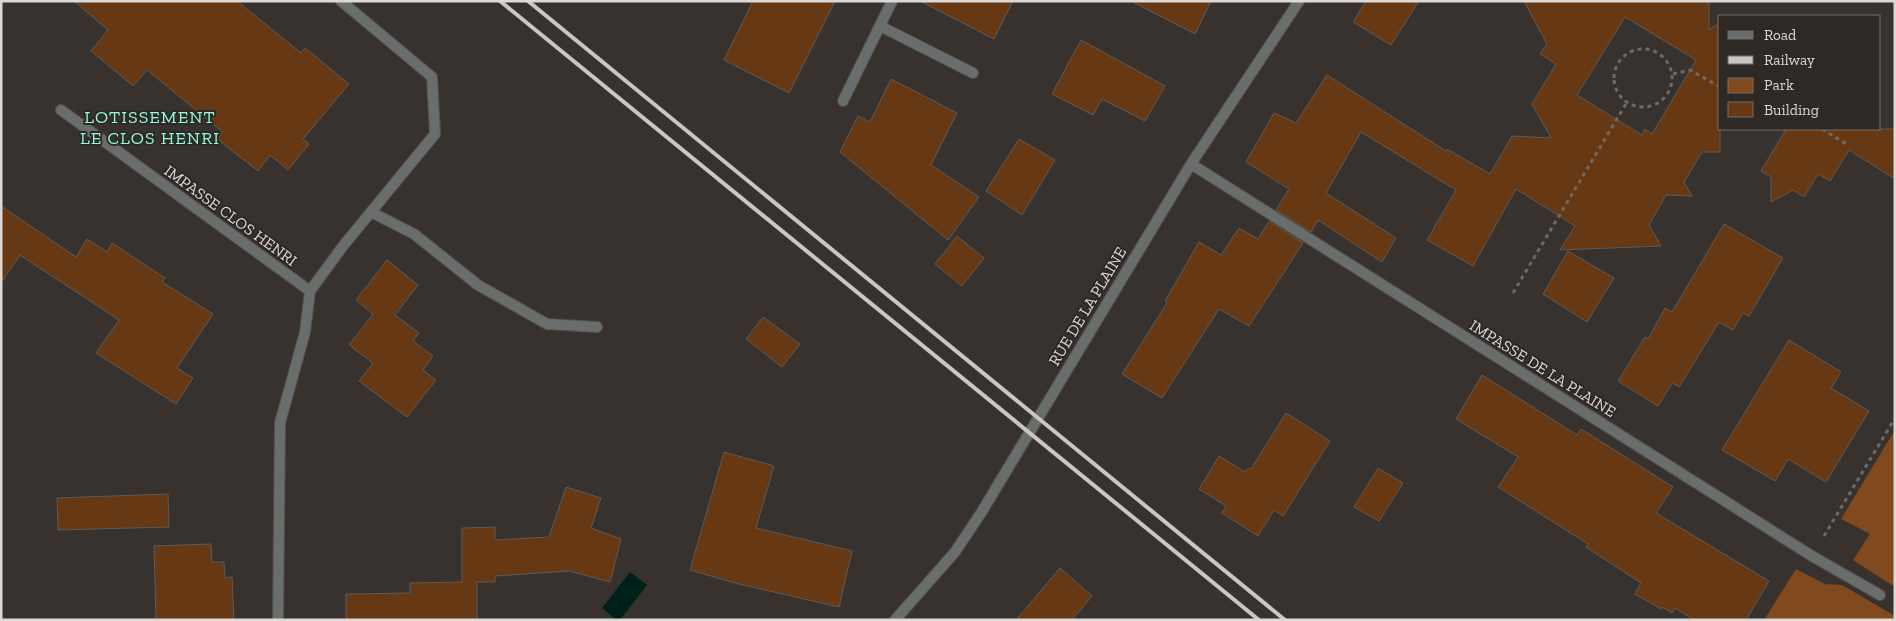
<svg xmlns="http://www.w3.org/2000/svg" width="1896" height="621" font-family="'Zilla Slab',serif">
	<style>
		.green { fill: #814a1e }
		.water { fill: #00201a }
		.building { fill: #663914; stroke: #605a56; fill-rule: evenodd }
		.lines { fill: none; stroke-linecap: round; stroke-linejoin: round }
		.service-casing { stroke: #56504d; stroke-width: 12 }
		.minor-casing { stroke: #56504d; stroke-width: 12 }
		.path { stroke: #6e6966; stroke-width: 3; stroke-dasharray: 4 4; stroke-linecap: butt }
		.service { stroke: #696d6c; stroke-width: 10 }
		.minor { stroke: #696d6c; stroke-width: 10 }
		.rail { stroke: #cac6c4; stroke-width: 4 }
		.labels { text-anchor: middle; stroke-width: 4; stroke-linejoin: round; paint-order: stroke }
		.street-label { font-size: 16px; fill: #dcd9d7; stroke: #2e2925 }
		.neighbourhood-label { font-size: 18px; letter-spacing: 1px; fill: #93f6df; stroke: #2e2925 }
	</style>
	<rect width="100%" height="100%" fill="#38322f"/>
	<path class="green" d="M 1895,430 L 1895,587 L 1853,560 L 1870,534 L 1841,519 Z
		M 1796,569 L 1825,584 L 1842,585 L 1895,616 L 1895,620 L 1764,620 Z"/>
	<path class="water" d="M 630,572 L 647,585 L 620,620 L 616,620 L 602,608 Z"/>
	<path class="building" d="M 74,1 L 237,1 L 301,53 L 305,48 L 349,84 L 303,139 L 309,144 L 288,170 L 270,155 L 258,171 L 217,139 L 223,132 L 147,70 L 133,86 L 91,51 L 108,30 Z
		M 753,1 L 835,1 L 789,93 L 724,60 Z
		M 920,1 L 1013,1 L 994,39 Z
		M 1131,1 L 1211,1 L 1195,34 Z
		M 1366,1 L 1419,1 L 1391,45 L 1353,22 Z
		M 1524,1 L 1709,1 L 1709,30 L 1720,22 L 1720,152 L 1702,152 L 1684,182 L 1692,196 L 1666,195 L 1649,225 L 1661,246 L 1560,250 L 1575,226 L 1516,189 L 1473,266 L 1427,240 L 1456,190 L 1361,132 L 1326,193 L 1396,238 L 1382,262 L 1318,220 L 1311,232 L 1276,210 L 1289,189 L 1246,162 L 1274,113 L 1296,123 L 1327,75 L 1446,151 L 1447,149 L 1490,174 L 1512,136 L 1551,138 L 1532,104 L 1556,64 L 1540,54 L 1547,44 ZM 1625,17 L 1696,60 L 1652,134 L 1645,129 L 1642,135 L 1577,95 Z
		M 1081,40 L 1165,86 L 1145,121 L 1102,99 L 1093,115 L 1052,94 Z
		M 891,79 L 957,113 L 931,165 L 979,197 L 948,240 L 840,152 L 858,116 L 870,122 Z
		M 1786,129 L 1895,129 L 1895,179 L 1849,150 L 1830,181 L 1818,174 L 1804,197 L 1793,190 L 1771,202 L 1771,177 L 1761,171 Z
		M 1019,139 L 1055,160 L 1022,215 L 986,191 Z
		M 1,206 L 76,257 L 87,239 L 107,252 L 112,243 L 165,278 L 162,282 L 213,314 L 177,368 L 193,378 L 176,404 L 96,353 L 119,320 L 20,255 L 1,283 Z
		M 1269,221 L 1303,243 L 1249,326 L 1219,309 L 1162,398 L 1122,374 L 1167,303 L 1165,301 L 1199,242 L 1221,255 L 1239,228 L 1258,239 Z
		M 1724,224 L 1783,258 L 1749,316 L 1743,313 L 1733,330 L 1719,322 L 1679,387 L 1672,383 L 1658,406 L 1618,381 L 1645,337 L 1648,339 L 1665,308 L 1672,312 Z
		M 957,236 L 984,258 L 962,286 L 935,264 Z
		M 1568,251 L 1614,278 L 1587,322 L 1543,294 Z
		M 387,260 L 418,285 L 395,315 L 419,333 L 413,341 L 433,356 L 423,370 L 436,380 L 407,417 L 359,381 L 373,363 L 349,345 L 373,314 L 356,300 Z
		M 763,317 L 800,344 L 782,367 L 746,339 Z
		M 1789,340 L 1841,372 L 1831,388 L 1869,411 L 1826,482 L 1788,459 L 1775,481 L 1722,450 Z
		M 1482,375 L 1577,435 L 1581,429 L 1673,487 L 1656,513 L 1769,581 L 1746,620 L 1695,620 L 1675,608 L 1672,613 L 1662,607 L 1661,609 L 1635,594 L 1641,583 L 1586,547 L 1588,544 L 1498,487 L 1518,457 L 1456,419 Z
		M 1286,413 L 1330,441 L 1283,516 L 1274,510 L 1258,536 L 1222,513 L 1226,506 L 1199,489 L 1219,456 L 1245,472 L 1248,468 L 1251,469 Z
		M 724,452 L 774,466 L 756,528 L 852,551 L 839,607 L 739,584 L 690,570 Z
		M 1378,468 L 1403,483 L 1379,521 L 1354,507 Z
		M 566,487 L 601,498 L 591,528 L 621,539 L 610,582 L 569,571 L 495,576 L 495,582 L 477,582 L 477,620 L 346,620 L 346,594 L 410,593 L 410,583 L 462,582 L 462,528 L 495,527 L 495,540 L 549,537 Z
		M 168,494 L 169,527 L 58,530 L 57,498 Z
		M 211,544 L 212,562 L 224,562 L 225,578 L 232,577 L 234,620 L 156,620 L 154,546 Z
		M 1060,568 L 1092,596 L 1072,620 L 1016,620 Z"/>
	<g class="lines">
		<defs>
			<path id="service" d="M 880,26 L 973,73
				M 843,101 L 892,1"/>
			<path id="minor" d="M 61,110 L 310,291
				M 1191,164 L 1812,556 L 1880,595
				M 371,212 L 414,234 L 478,285 L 547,324 L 597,327
				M 278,620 L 280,423 L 305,332 L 310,291 L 343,246 L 435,134 L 432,77 L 341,1
				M 895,620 L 955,552 L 981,513 L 1191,164 L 1299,1"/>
		</defs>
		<use href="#service" class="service-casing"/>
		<use href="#minor" class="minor-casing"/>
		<path class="path" d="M1614 78a29 29 0 1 1 58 0a29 29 0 1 1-58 0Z
			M 1673,74 L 1690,70 L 1720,87
			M 1822,129 L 1848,145
			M 1513,293 L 1627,102
			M 1824,536 L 1895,418"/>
		<use href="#service" class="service"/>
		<use href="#minor" class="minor"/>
		<path class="rail" d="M 500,1 L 1259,620
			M 528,1 L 1285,620"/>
	</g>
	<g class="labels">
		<g class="street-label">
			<text transform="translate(231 215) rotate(36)" y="6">IMPASSE CLOS HENRI</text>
			<text transform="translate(1087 306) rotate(-59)" y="6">RUE DE LA PLAINE</text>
			<text transform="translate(1543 368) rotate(32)" y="6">IMPASSE DE LA PLAINE</text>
		</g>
		<g class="neighbourhood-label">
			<text x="150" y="123">LOTISSEMENT<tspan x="150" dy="21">LE CLOS HENRI</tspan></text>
		</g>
	</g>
	<rect width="1896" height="621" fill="none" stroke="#dcd9d7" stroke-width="5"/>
	<rect x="1718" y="15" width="162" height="115" fill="#2e2925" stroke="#746f6c"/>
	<rect x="1728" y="31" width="25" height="8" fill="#696d6c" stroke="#746f6c"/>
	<text x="1764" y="40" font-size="15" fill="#dcd9d7">Road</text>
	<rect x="1728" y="56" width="25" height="8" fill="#cac6c4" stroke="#746f6c"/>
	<text x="1764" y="65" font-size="15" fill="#dcd9d7">Railway</text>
	<rect x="1728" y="78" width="25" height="15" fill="#814a1e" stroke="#746f6c"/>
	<text x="1764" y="90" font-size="15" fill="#dcd9d7">Park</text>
	<rect x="1728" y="102" width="25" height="15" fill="#663914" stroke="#746f6c"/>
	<text x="1764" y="115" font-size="15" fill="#dcd9d7">Building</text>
</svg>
